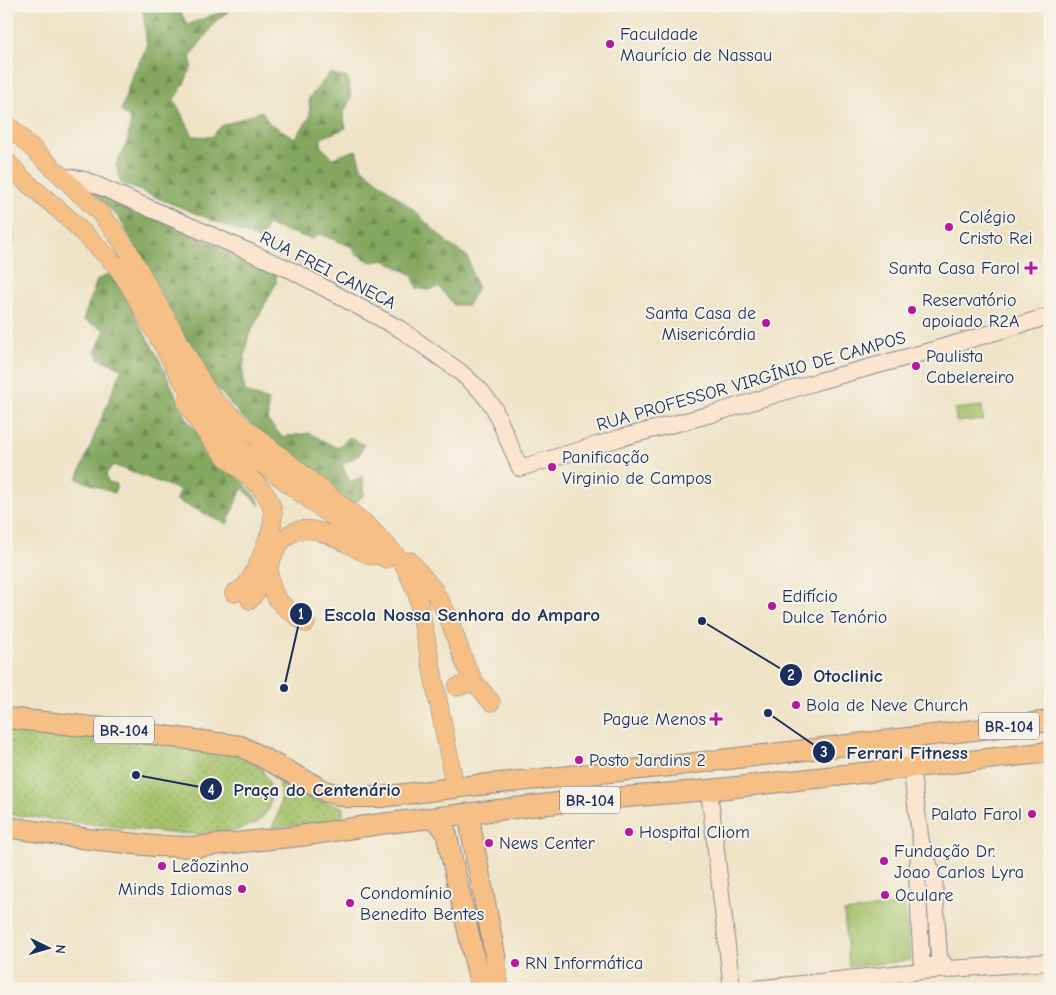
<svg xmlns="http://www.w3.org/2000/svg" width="1056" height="995" font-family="'Comic Neue',sans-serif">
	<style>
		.green { fill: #a5c26a; stroke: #607864 }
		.forest { fill: url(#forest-firs); stroke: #506c5e }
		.park { fill: url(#park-dots); stroke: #607864 }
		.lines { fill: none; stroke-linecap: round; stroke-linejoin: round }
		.primary-tunnel { stroke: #c5bfb1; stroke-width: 18; stroke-dasharray: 18 9; stroke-linecap: butt }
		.secondary-casing { stroke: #858992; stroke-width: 18 }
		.primary-casing { stroke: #858992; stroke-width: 19 }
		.highway-casing { stroke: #858992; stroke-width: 22 }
		.secondary { stroke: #fbe5cf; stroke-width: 16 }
		.primary { stroke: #f5bf86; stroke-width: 18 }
		.highway { stroke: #f5bf86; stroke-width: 20 }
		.poi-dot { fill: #b5179e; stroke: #f7f3e8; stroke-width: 2 }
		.labels { text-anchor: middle; stroke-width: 4; stroke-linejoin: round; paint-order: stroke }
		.shield { fill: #f7f3e8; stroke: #5d6a87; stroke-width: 1 }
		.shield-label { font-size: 16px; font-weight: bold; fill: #1b2f5e }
		.poi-label { font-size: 18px; fill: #1b2f5e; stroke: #f7f3e8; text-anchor: start }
		.street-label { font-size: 18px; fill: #1b2f5e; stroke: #f7f3e8 }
		.leader { fill: none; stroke: #1b2f5e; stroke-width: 2 }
		.callout-dot { fill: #1b2f5e; stroke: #f7f3e8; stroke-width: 2 }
		.mark-label { font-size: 15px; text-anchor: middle; font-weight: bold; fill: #fff }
		.callout-label { font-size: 19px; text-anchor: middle; font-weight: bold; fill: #1b2f5e; stroke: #f7f3e8; stroke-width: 4; stroke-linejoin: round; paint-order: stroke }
	</style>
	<defs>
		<pattern id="forest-firs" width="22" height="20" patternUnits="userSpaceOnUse" patternTransform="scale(1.25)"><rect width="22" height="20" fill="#84a85e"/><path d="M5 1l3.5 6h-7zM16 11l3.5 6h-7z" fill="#6b8951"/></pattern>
		<pattern id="park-dots" width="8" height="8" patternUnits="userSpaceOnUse" patternTransform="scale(1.25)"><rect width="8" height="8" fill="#a5c26a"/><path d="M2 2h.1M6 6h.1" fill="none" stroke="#869e5a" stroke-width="1.8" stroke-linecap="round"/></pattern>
	</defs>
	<rect width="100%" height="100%" fill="#f7f3e8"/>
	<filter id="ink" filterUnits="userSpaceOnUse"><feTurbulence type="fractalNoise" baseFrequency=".02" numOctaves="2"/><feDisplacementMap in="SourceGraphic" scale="10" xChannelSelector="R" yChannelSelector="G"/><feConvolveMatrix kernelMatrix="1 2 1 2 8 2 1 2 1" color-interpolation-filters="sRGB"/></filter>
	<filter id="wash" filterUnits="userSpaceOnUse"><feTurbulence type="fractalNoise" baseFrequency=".0096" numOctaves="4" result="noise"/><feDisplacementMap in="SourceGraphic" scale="20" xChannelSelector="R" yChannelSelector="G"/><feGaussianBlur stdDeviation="1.12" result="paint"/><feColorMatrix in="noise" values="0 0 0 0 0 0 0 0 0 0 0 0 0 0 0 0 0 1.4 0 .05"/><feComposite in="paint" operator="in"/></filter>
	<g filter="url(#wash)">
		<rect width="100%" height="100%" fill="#efe3c6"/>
		<path class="green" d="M 982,406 L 983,420 L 956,422 L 955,409 Z
			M 904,904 L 911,960 L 849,967 L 844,912 Z"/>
		<path class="forest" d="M 140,6 L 178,6 L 187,25 L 235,6 L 216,21 L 190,57 L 192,66 L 182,88 L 174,99 L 193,136 L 212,137 L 221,126 L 262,111 L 269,123 L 295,138 L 310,117 L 309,98 L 330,73 L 348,78 L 351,98 L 343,114 L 346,128 L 321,138 L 321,147 L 333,158 L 356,150 L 361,167 L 413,210 L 450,245 L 468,257 L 474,280 L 478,288 L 468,305 L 454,305 L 439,287 L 429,290 L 417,288 L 412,275 L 384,260 L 371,262 L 355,253 L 353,247 L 319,234 L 312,239 L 267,225 L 261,240 L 121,183 L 116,165 L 127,142 L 131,120 L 121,111 L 132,75 L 147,47 L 143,11 Z
			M 89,189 L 276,271 L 276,283 L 248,337 L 243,368 L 243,383 L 246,392 L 268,401 L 268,421 L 282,437 L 309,433 L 337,448 L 350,437 L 364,445 L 359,455 L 342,465 L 350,482 L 363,476 L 364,495 L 353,505 L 242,417 L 205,374 L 119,218 Z
			M 109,274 L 123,289 L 135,316 L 160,361 L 188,421 L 258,499 L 260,506 L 242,488 L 227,524 L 176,500 L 180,490 L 113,465 L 106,474 L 108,482 L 117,484 L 114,493 L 77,479 L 122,368 L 98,358 L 99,354 L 95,353 L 105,329 L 83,320 L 97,280 Z"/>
		<path class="park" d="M 6,226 C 17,233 17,246 6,253 Z
			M 6,724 L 236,753 L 261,768 L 269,782 L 271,793 L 269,809 L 258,822 L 234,831 L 200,834 L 169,833 L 6,814 Z
			M 276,776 L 310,798 L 343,807 L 343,820 L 272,828 C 281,808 284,797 276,776 Z"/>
	</g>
	<g filter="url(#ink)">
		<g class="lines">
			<path class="primary-tunnel" d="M 453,777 L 463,827"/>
			<defs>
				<path id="secondary" d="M 63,178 L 70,177 L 85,180 L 293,271 L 400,329 L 459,371 L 480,390 L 494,408 L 520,468 L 620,438 L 712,414 L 819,381 L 937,349 L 1050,316
					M 885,741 L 902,753 L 911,767 L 921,842 L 934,878 L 939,958 L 949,970
					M 709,790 L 732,989
					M 921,842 L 917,872 L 922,971 L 1050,962
					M 754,989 L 922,971 L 931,966"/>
				<path id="primary" d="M 6,123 L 97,210 L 113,229 L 129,252 L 203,384 L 214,400 L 244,427 L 369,527 L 404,564 L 417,593 L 453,777
					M 6,161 L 25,181 L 67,217 L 115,264 L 128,283 L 181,378 L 201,409 L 219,427 L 242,449 L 337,520 L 386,559
					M 186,402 C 197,421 209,439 224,455 C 240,472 270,487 273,513 C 274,528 266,543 261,557 C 254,572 250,586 234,593
					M 410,561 L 433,589 L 447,614 L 466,666 L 474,681 L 491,702
					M 269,567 C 270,600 281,605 306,623
					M 250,600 C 262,586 267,569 275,552 C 298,506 340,543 372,556
					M 457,687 L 467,684 L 470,674"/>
				<path id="highway" d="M 6,718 L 103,728 L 241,746 L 327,792 L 347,797 L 381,797 L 469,786 L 670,766 L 1050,721
					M 471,813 L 471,830 L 495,955 L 498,989
					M 435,818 L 446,832 L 475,962 L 478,975 L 484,989
					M 6,827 L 89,839 L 155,846 L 196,847 L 300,836 L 380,824 L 566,802 L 709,790 L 1050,752"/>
			</defs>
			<use href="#secondary" class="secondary-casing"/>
			<use href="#primary" class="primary-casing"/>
			<use href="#highway" class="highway-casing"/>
			<use href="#secondary" class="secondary"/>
			<use href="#primary" class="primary"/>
			<use href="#highway" class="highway"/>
		</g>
	</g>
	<g class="poi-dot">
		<circle cx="610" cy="44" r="5"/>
		<circle cx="949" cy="227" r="5"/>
		<path d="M1028.5 260.5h5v5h5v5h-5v5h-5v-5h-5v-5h5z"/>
		<circle cx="912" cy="310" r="5"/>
		<circle cx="766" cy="323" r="5"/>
		<circle cx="916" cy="366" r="5"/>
		<circle cx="552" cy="467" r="5"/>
		<circle cx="772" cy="606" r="5"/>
		<circle cx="796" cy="705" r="5"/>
		<path d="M713.5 711.5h5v5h5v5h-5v5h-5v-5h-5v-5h5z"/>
		<circle cx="579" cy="760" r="5"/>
		<circle cx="1032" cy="814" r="5"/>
		<circle cx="629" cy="832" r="5"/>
		<circle cx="489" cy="843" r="5"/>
		<circle cx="884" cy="861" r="5"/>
		<circle cx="162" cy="866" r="5"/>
		<circle cx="242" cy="889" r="5"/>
		<circle cx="885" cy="895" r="5"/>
		<circle cx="350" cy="903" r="5"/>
		<circle cx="515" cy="963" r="5"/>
	</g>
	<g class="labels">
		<g class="shield">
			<rect x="979" y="712.5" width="60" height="27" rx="4"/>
			<rect x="94" y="716.5" width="60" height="27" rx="4"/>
			<rect x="560" y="786.5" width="60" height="27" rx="4"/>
		</g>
		<g class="shield-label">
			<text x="1009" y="732">BR-104</text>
			<text x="124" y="736">BR-104</text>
			<text x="590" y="806">BR-104</text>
		</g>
		<g class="poi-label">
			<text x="620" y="40">Faculdade<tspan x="620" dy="21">Maurício de Nassau</tspan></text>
			<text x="959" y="223">Colégio<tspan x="959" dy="21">Cristo Rei</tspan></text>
			<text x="1020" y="274" text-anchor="end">Santa Casa Farol</text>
			<text x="922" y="306">Reservatório<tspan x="922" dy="21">apoiado R2A</tspan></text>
			<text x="756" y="319" text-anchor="end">Santa Casa de<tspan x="756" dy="21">Misericórdia</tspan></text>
			<text x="926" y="362">Paulista<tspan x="926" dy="21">Cabelereiro</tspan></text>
			<text x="562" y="463">Panificação<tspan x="562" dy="21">Virginio de Campos</tspan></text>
			<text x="782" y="602">Edifício<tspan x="782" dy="21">Dulce Tenório</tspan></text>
			<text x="806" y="711">Bola de Neve Church</text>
			<text x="706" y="725" text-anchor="end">Pague Menos</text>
			<text x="589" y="766">Posto Jardins 2</text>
			<text x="1022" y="820" text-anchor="end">Palato Farol</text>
			<text x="639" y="838">Hospital Cliom</text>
			<text x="499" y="849">News Center</text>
			<text x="894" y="857">Fundação Dr.<tspan x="894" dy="21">Joao Carlos Lyra</tspan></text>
			<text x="172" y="872">Leãozinho</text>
			<text x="232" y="895" text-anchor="end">Minds Idiomas</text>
			<text x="360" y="899">Condomínio<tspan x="360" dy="21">Benedito Bentes</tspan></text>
			<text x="895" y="901">Oculare</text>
			<text x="525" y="969">RN Informática</text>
		</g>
		<g class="street-label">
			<text transform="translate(328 270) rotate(27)" y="6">RUA FREI CANECA</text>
			<text transform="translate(751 381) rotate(-16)" y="6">RUA PROFESSOR VIRGÍNIO DE CAMPOS</text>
		</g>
	</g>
	<path class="leader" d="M284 688L301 614M702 621L791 675M768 713L824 752M136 775L211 789"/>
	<g class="callout-dot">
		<circle cx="284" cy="688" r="5"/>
		<circle cx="702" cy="621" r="5"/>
		<circle cx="768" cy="713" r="5"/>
		<circle cx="136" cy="775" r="5"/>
		<circle cx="301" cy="614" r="12"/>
		<circle cx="791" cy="675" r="12"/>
		<circle cx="824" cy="752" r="12"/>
		<circle cx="211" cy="789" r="12"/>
	</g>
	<g class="mark-label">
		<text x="301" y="619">1</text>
		<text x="791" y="680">2</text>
		<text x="824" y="757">3</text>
		<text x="211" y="795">4</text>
	</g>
	<g class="callout-label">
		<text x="462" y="621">Escola Nossa Senhora do Amparo</text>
		<text x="848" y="682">Otoclinic</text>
		<text x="907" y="759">Ferrari Fitness</text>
		<text x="317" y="796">Praça do Centenário</text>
	</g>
	<rect width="1056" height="995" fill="none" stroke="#f7f3e8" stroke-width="25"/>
	<g transform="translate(48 948) rotate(95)" stroke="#f7f3e8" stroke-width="4" paint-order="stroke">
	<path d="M0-4L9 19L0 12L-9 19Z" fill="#1b2f5e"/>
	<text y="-8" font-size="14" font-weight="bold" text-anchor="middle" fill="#1b2f5e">N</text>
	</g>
</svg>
